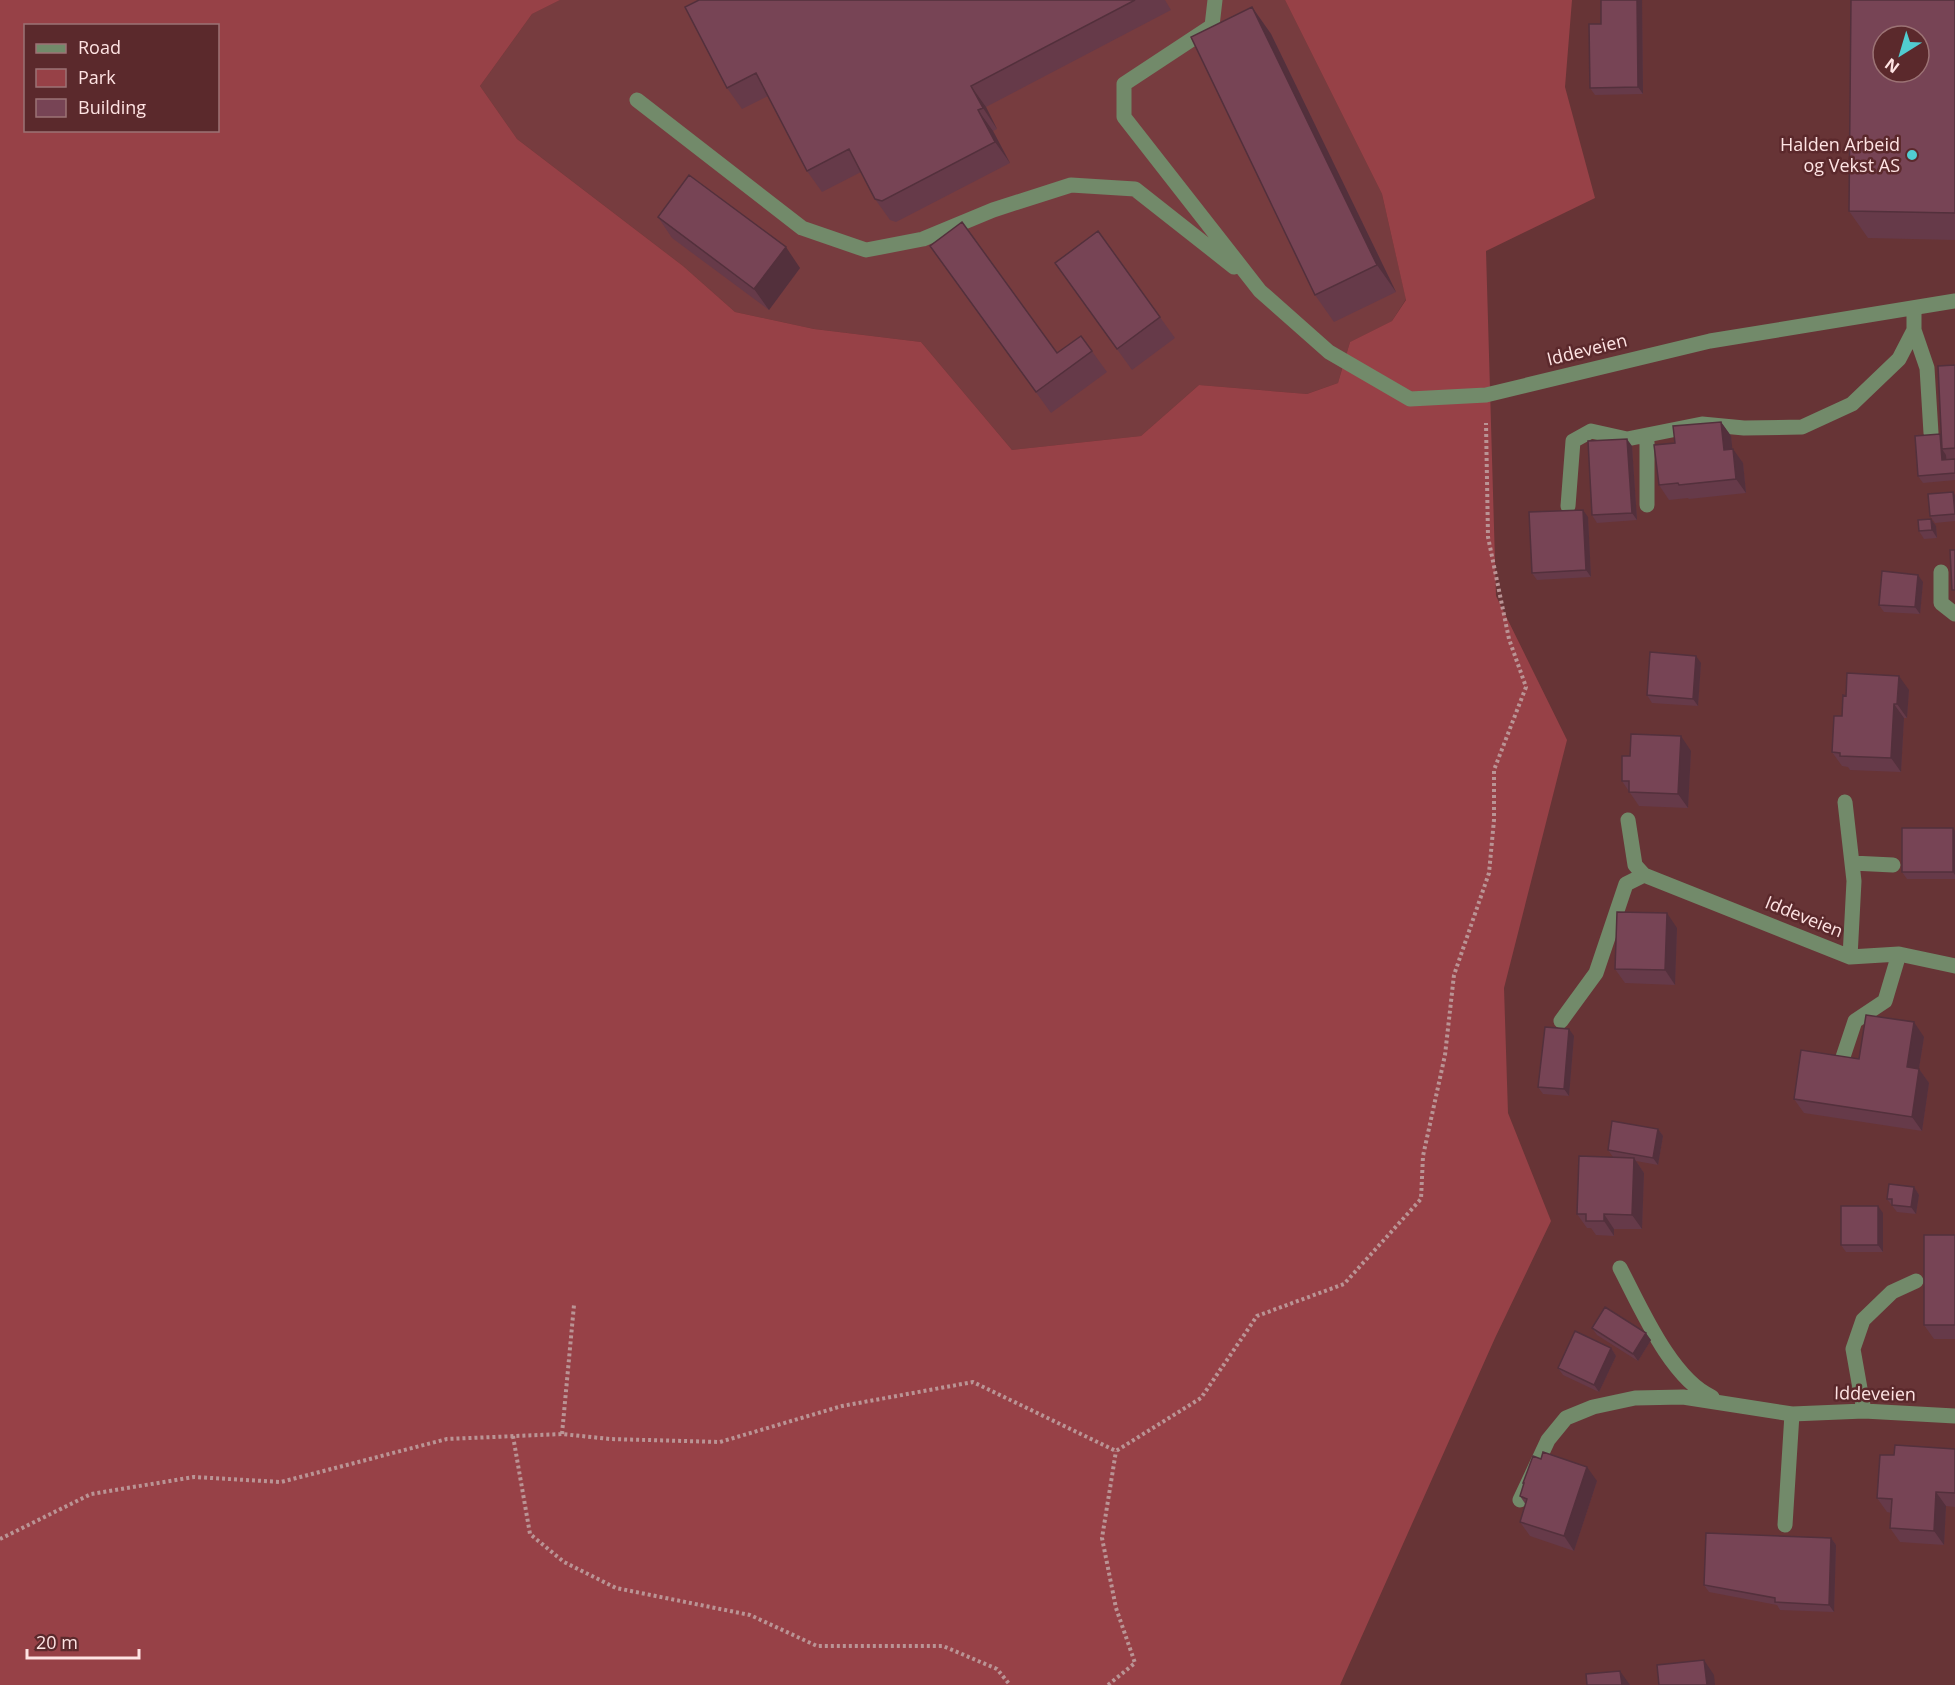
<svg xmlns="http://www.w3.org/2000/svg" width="1955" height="1685" font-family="'Open Sans',sans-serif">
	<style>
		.built { fill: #773c3f }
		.green { fill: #974147; fill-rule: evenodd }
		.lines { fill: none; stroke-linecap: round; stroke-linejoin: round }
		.path { stroke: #ba9495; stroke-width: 4; stroke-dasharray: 3 3; stroke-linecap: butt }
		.minor { stroke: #728a6a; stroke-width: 15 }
		.wall { fill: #663a49 }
		.shaded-wall { fill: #53303c }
		.building { fill: #745; stroke: #53303c; stroke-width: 1.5; fill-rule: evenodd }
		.poi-dot { fill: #51ccd1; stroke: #5b292c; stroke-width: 2 }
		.labels { text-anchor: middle; stroke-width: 5; stroke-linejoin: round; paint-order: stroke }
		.poi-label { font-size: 18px; fill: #fee3e3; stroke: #5b292c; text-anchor: end }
		.street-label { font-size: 18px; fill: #fee3e3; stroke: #5b292c }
	</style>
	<rect width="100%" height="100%" fill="#673436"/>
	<path class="built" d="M 560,0 L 1285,0 L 1382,194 L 1406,299 L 1392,321 L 1350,342 L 1338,383 L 1307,394 L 1199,385 L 1141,436 L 1012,450 L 921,342 L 814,329 L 735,312 L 683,266 L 517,139 L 480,86 L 532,14 Z"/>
	<path class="green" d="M 0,0 L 560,0 L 532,14 L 480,86 L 517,139 L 683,266 L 735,312 L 814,329 L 921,342 L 1012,450 L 1141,436 L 1199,385 L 1307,394 L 1338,383 L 1350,342 L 1392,321 L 1406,300 L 1382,194 L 1285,0 L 1572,0 L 1565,87 L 1595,198 L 1486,251 L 1496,596 L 1567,740 L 1504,988 L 1508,1113 L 1551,1221 L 1495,1338 L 1340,1685 L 0,1685 ZM 26,26 L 218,26 L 218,130 L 26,130 Z"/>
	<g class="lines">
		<path class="path" d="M 562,1434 L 574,1305
			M 513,1436 L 530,1534 L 564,1562 L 616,1588 L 750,1615 L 817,1646 L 943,1646 L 997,1669 L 1010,1685
			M 0,1539 L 91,1494 L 194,1477 L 281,1482 L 447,1439 L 562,1434 L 610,1439 L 720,1442 L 842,1406 L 973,1382 L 1116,1451 L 1201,1398 L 1257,1316 L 1344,1284 L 1421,1199 L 1423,1156 L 1445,1055 L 1454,975 L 1489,873 L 1494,820 L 1494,770 L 1526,687 L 1509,639 L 1488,537 L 1486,423
			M 1108,1685 L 1135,1663 L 1116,1608 L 1102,1538 L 1116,1451"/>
		<path class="minor" d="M 1215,0 L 1212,26 L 1124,84 L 1124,117 L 1260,291 L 1329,352 L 1410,399 L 1486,395 L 1710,341 L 1955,301
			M 637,100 L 802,228 L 866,250 L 923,239 L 993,210 L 1071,185 L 1135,189 L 1234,267
			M 1914,330 L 1927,368 L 1931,433
			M 1647,505 L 1647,436
			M 1568,506 L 1573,441 L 1591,431 L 1627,439 L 1702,424 L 1744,428 L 1802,427 L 1852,404 L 1899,359 L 1914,330 L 1914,308
			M 1941,572 L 1941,603 L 1955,614
			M 1845,802 L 1854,881 L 1850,957
			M 1628,820 L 1635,865 L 1644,875 L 1850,957 L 1899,954 L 1955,966
			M 1852,863 L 1893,865
			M 1561,1021 L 1596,973 L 1626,884 L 1644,875
			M 1841,1063 L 1855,1021 L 1885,1001 L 1899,954
			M 1620,1268 C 1640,1306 1671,1379 1712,1397
			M 1864,1411 L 1853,1349 L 1863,1320 L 1892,1292 L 1916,1281
			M 1520,1500 L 1548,1440 L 1566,1418 L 1593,1407 L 1635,1398 L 1683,1397 L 1792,1414 L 1864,1411 L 1955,1416
			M 1785,1525 L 1792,1414"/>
	</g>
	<path class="wall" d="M 699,0 L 1165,0 L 1171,10 L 986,107 L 997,129 L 993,131 L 1010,163 L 896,222 L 890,220 L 875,199 L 861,172 L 822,192 L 807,171 L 768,96 L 742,109 L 727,88 Z
		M 1601,0 L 1642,0 L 1643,94 L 1595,95 L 1590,88 L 1601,24 Z
		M 1955,0 L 1955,240 L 1868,238 L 1849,211 Z
		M 1252,7 L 1271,34 L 1396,292 L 1334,322 L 1315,295 Z
		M 658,217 L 800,268 L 769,310 L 672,238 Z
		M 1098,231 L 1175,338 L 1132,370 L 1055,263 Z
		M 945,267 L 1057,353 L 1081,336 L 1107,372 L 1051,413 Z
		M 1955,365 L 1955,480 L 1923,483 L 1918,476 L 1942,436 Z
		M 1721,422 L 1731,436 L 1732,449 L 1743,463 L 1746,493 L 1689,499 L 1688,498 L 1669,500 L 1659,485 L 1675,443 Z
		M 1632,446 L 1637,520 L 1597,523 L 1592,515 Z
		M 1955,495 L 1955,521 L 1935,523 L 1930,516 Z
		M 1588,517 L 1591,577 L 1537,580 L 1532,573 Z
		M 1931,519 L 1936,526 L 1937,538 L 1924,539 L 1919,531 Z
		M 1923,582 L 1920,614 L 1884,612 L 1879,605 Z
		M 1701,663 L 1698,706 L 1652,703 L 1647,695 Z
		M 1909,690 L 1907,718 L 1904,718 L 1901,772 L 1850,770 L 1848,767 L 1842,766 L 1832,752 L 1842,716 Z
		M 1691,751 L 1688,808 L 1639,806 L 1622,781 L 1630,756 Z
		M 1955,831 L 1955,879 L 1907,879 L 1902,872 Z
		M 1677,928 L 1675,985 L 1625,983 L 1615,969 Z
		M 1574,1036 L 1569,1096 L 1543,1094 L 1538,1087 Z
		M 1924,1037 L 1919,1069 L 1929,1083 L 1922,1131 L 1804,1113 L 1794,1099 L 1859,1059 Z
		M 1658,1129 L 1663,1136 L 1658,1165 L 1636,1161 L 1644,1173 L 1642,1229 L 1614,1229 L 1614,1236 L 1596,1235 L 1591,1228 L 1587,1228 L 1577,1214 L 1613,1157 L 1608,1150 Z
		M 1914,1187 L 1919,1195 L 1916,1214 L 1897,1212 L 1887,1199 Z
		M 1883,1213 L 1883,1252 L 1846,1252 L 1841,1245 Z
		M 1955,1235 L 1955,1339 L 1934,1339 L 1924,1325 Z
		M 1592,1328 L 1651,1340 L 1638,1361 L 1597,1335 Z
		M 1611,1348 L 1616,1356 L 1599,1392 L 1563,1375 L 1558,1368 Z
		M 1955,1449 L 1955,1507 L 1946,1506 L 1944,1545 L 1900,1542 L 1890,1528 L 1891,1513 L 1887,1512 L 1877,1498 L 1894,1455 Z
		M 1597,1481 L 1574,1551 L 1530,1536 L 1520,1522 L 1526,1505 L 1520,1496 L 1524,1485 L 1523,1483 Z
		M 1831,1538 L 1836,1545 L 1834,1612 L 1780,1610 L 1777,1605 L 1709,1592 L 1704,1585 Z"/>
	<path class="shaded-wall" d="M 1637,0 L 1642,0 L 1643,94 L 1638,87 Z
		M 1252,7 L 1271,34 L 1396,292 L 1377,265 Z
		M 971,86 L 986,107 L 997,129 L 983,108 Z
		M 978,110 L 993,131 L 1010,163 L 995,142 Z
		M 786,247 L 800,268 L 769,310 L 754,289 Z
		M 1721,422 L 1731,436 L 1734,464 L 1724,450 Z
		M 1940,434 L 1945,441 L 1942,449 L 1946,455 L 1947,467 L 1942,460 Z
		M 1627,439 L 1632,446 L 1637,520 L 1632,513 Z
		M 1733,449 L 1743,463 L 1746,493 L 1736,479 Z
		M 1953,492 L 1955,495 L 1955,514 Z
		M 1583,510 L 1588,517 L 1591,577 L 1586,570 Z
		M 1931,519 L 1936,526 L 1937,538 L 1932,530 Z
		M 1918,575 L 1923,582 L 1920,614 L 1915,607 Z
		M 1696,656 L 1701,663 L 1698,706 L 1693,699 Z
		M 1899,676 L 1909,690 L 1907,718 L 1897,704 Z
		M 1894,704 L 1904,718 L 1901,772 L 1891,758 Z
		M 1681,736 L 1691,751 L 1688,808 L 1678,794 Z
		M 1953,828 L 1955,831 L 1955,875 L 1953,872 Z
		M 1667,913 L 1677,928 L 1675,985 L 1665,970 Z
		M 1914,1022 L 1924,1037 L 1917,1081 L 1907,1067 Z
		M 1569,1029 L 1574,1036 L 1569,1096 L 1564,1089 Z
		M 1919,1069 L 1929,1083 L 1922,1131 L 1912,1117 Z
		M 1658,1129 L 1663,1136 L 1658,1165 L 1653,1158 Z
		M 1634,1158 L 1644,1173 L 1642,1229 L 1632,1215 Z
		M 1914,1187 L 1919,1195 L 1916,1214 L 1911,1207 Z
		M 1878,1206 L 1883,1213 L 1883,1252 L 1878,1245 Z
		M 1604,1214 L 1614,1229 L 1614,1236 L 1604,1221 Z
		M 1646,1333 L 1651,1340 L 1638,1361 L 1633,1354 Z
		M 1611,1348 L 1616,1356 L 1599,1392 L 1594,1385 Z
		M 1587,1467 L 1597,1481 L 1574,1551 L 1564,1536 Z
		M 1936,1492 L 1946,1506 L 1944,1545 L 1934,1531 Z
		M 1831,1538 L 1836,1545 L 1834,1612 L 1829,1605 Z
		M 1704,1660 L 1714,1675 L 1715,1685 L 1707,1685 Z
		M 1620,1671 L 1630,1685 L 1622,1685 Z"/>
	<path class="building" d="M 699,0 L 1135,0 L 971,86 L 983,108 L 978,110 L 995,142 L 882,201 L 875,199 L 849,149 L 807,171 L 756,73 L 727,88 L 685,7 Z
		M 1601,0 L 1637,0 L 1638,87 L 1590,88 L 1589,24 L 1601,24 Z
		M 1851,0 L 1955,0 L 1955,213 L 1849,211 ZM 1883,36 L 1919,36 L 1919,72 L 1883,72 Z
		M 1252,7 L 1377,265 L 1315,295 L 1191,37 Z
		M 689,175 L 786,247 L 754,289 L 658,217 Z
		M 962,222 L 1057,353 L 1081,336 L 1092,351 L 1036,392 L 930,246 Z
		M 1098,231 L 1160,317 L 1117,349 L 1055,263 Z
		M 1955,365 L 1955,448 L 1942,449 L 1938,366 Z
		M 1721,422 L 1724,450 L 1733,449 L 1736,479 L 1679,485 L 1678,483 L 1659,485 L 1654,445 L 1675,443 L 1673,426 Z
		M 1940,434 L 1942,460 L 1955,459 L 1955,473 L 1918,476 L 1915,436 Z
		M 1627,439 L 1632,513 L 1592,515 L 1588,441 Z
		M 1953,492 L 1955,514 L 1930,516 L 1928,494 Z
		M 1583,510 L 1586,570 L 1532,573 L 1529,512 Z
		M 1931,519 L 1932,530 L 1919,531 L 1918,520 Z
		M 1950,550 L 1955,550 L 1955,590 L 1952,590 Z
		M 1882,571 L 1918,575 L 1915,607 L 1879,605 Z
		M 1650,652 L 1696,656 L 1693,699 L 1647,695 Z
		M 1847,673 L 1899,676 L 1897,704 L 1894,704 L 1891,758 L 1840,756 L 1840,753 L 1832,752 L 1834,716 L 1842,716 L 1843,695 L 1846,696 Z
		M 1631,734 L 1681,736 L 1678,794 L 1629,792 L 1629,781 L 1622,781 L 1622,756 L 1630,756 Z
		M 1902,828 L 1953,828 L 1953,872 L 1902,872 Z
		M 1617,912 L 1667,913 L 1665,970 L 1615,969 Z
		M 1866,1015 L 1914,1022 L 1907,1067 L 1919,1069 L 1912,1117 L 1794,1099 L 1801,1050 L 1859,1059 Z
		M 1545,1027 L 1569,1029 L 1564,1089 L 1538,1087 Z
		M 1612,1121 L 1658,1129 L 1653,1158 L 1608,1150 Z
		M 1579,1156 L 1634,1158 L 1632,1215 L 1604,1214 L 1604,1221 L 1586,1221 L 1586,1214 L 1577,1214 Z
		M 1889,1184 L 1914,1187 L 1911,1207 L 1892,1205 L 1892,1199 L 1887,1199 Z
		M 1841,1206 L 1878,1206 L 1878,1245 L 1841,1245 Z
		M 1924,1235 L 1955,1235 L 1955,1325 L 1924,1325 Z
		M 1605,1307 L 1646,1333 L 1633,1354 L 1592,1328 Z
		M 1575,1331 L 1611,1348 L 1594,1385 L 1558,1368 Z
		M 1895,1445 L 1955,1449 L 1955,1493 L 1936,1492 L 1934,1531 L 1890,1528 L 1892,1499 L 1877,1498 L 1880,1455 L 1894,1455 Z
		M 1543,1452 L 1587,1467 L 1564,1536 L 1520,1522 L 1527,1499 L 1520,1496 L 1524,1483 L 1523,1483 L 1533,1456 L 1541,1459 Z
		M 1706,1533 L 1831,1538 L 1829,1605 L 1775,1602 L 1775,1598 L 1704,1585 Z
		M 1704,1660 L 1707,1685 L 1659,1685 L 1657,1665 Z
		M 1620,1671 L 1622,1685 L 1587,1685 L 1586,1674 Z"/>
	<circle class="poi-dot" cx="1912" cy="155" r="6"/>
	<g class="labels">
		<g class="poi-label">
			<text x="1900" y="151">Halden Arbeid<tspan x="1900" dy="21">og Vekst AS</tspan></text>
		</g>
		<g class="street-label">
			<text transform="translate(1587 350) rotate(-14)" y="6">Iddeveien</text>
			<text transform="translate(1804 917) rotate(22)" y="6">Iddeveien</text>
			<text transform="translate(1875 1394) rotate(1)" y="6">Iddeveien</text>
		</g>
	</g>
	<rect x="24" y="24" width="195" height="108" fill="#5b292c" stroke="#9c7375" stroke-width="1.5"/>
	<rect x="36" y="44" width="30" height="9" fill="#728a6a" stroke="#9c7375" stroke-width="1.5"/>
	<text x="78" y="54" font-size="18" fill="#fee3e3">Road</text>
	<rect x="36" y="69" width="30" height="18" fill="#974147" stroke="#9c7375" stroke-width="1.5"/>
	<text x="78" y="84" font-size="18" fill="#fee3e3">Park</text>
	<rect x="36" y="99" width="30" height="18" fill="#774455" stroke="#9c7375" stroke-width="1.5"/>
	<text x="78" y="114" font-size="18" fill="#fee3e3">Building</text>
	<g transform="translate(1901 54) rotate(217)"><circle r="28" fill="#5b292c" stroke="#9c7375" stroke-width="1.5"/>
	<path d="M0-4.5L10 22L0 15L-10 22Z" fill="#51ccd1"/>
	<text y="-9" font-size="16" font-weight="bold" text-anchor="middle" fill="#fee3e3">N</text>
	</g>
	<path d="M27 1649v9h112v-9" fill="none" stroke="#fee3e3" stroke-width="3"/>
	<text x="36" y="1649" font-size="18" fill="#fee3e3" stroke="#5b292c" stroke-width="4.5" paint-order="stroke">20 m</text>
</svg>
